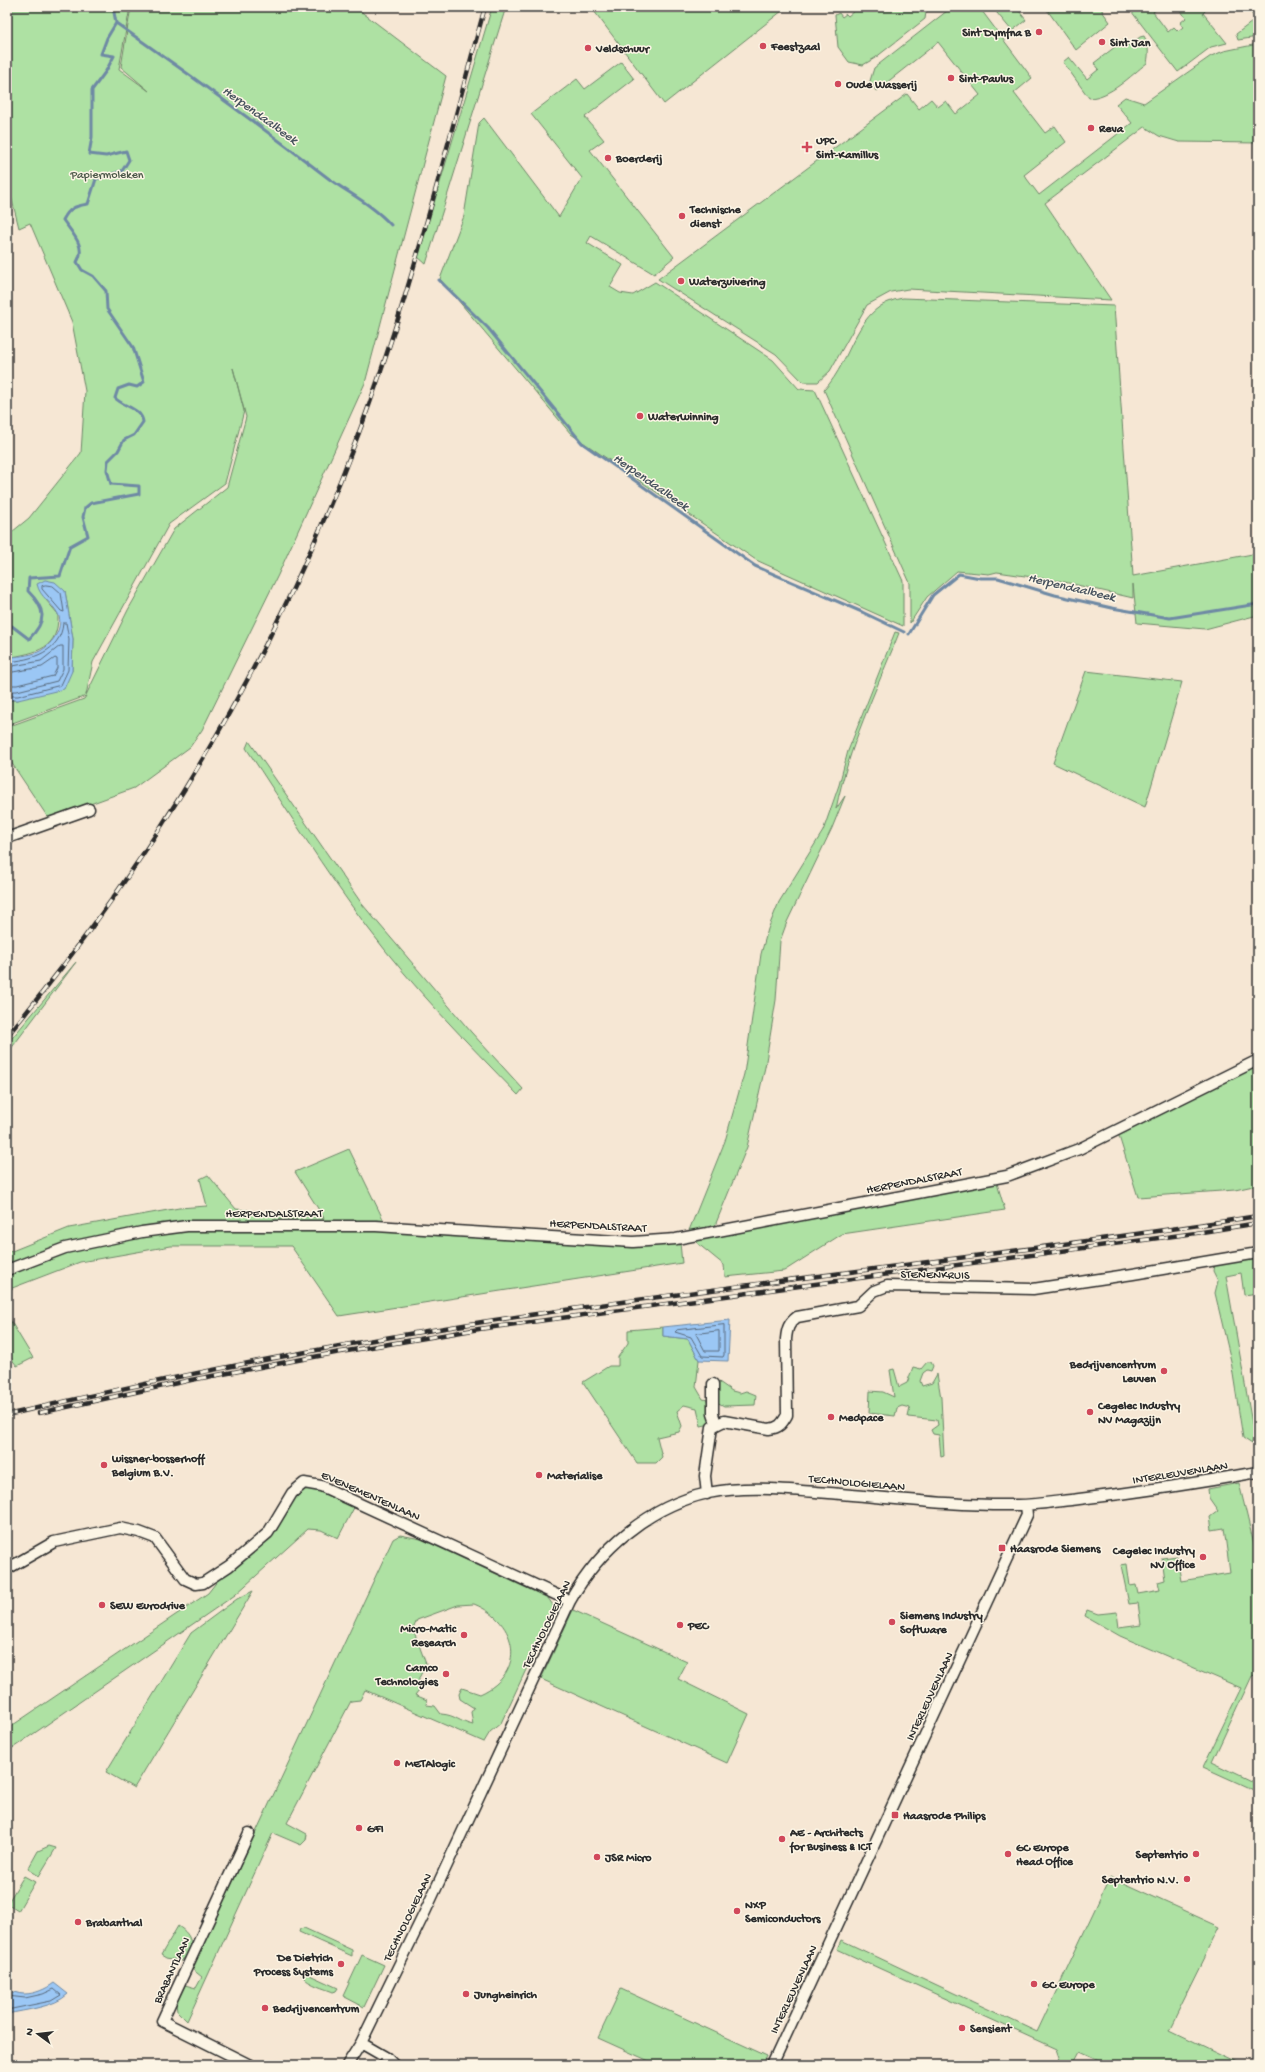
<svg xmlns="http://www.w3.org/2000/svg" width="1265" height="2072" font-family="'Gochi Hand',sans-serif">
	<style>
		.green { fill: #aee1a3; stroke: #6c8667; fill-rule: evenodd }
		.water { fill: #9bc7f5; stroke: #6e89a4 }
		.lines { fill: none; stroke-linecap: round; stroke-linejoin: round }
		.shore { stroke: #58697c; stroke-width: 1 }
		.stream { stroke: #6e89a4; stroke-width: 3 }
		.minor-casing { stroke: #2b2b2b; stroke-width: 13 }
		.minor { stroke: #fcf5e5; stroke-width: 10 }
		.rail-casing { stroke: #2b2b2b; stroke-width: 4.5 }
		.rail { stroke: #fcf5e5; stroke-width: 3; stroke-dasharray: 9; stroke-linecap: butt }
		.poi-dot { fill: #d1495b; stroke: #fcf5e5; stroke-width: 1.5 }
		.labels { text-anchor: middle; stroke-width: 3; stroke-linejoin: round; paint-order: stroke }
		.poi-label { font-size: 12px; font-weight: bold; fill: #2b2b2b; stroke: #fcf5e5; text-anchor: start }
		.park-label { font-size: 12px; fill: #4c5849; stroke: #fcf5e5 }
		.street-label { font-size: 12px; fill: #2b2b2b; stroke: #fcf5e5 }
		.water-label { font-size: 13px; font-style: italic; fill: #47525e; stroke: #fcf5e5 }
	</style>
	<rect width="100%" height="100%" fill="#f6e7d4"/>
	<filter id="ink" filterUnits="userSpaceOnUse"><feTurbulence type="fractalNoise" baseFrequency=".025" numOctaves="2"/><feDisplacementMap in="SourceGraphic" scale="8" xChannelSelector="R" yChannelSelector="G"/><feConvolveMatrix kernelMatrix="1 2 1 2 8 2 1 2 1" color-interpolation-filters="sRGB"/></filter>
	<g filter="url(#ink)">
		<path class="green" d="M 7,7 L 130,7 L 119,69 L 149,91 L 121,67 L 131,7 L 355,7 L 446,76 L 365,383 L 278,575 L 202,730 L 190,747 L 134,788 L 49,819 L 7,756 L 7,727 L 84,699 L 86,696 L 7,725 L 7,700 L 18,700 L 72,671 L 73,639 L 65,591 L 46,600 L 58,614 C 59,650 37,652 7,658 L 7,536 L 29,518 L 81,453 L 85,391 L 72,322 L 30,223 L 19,228 L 7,180 ZM 233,368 L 246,417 L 227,487 L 174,529 L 128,610 L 86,695 L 93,662 L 169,524 L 225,483 L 244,411 Z
			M 492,7 L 506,7 L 426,264 L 418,257 Z
			M 591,7 L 787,7 L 664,104 Z
			M 859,7 L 924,7 L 926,12 L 925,19 L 875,58 L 863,65 L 849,62 L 838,47 L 835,15 L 839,13 L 842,17 L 846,14 L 848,16 Z
			M 952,7 L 979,7 L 1032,78 L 1014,93 L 1045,133 L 1055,126 L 1066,142 L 1024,175 L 1039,195 L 1132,123 L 1116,104 L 1125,97 L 1144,103 L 1211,56 L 1224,51 L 1253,45 L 1258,45 L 1258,143 L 1179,142 L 1159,136 L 1145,127 L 1045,203 L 1111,300 L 908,289 L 891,292 L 867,305 L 830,371 L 818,382 L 803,382 L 776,354 L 658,279 L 907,94 L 919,109 L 931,99 L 938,107 L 946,101 L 956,114 L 980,95 L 938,42 L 876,91 L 870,81 L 874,68 Z
			M 992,7 L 1016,7 L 1026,20 L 1012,31 Z
			M 1045,7 L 1103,7 L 1102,11 L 1110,22 L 1076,50 Z
			M 1128,7 L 1135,9 L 1137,7 L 1156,7 L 1157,9 L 1153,12 L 1168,32 L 1174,27 L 1178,31 L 1183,27 L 1180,23 L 1186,18 L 1178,7 L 1209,7 L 1203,13 L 1227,43 L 1211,47 L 1178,72 Z
			M 1252,7 L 1258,7 L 1258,37 L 1238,40 L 1236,34 L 1256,19 L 1249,10 Z
			M 1144,36 C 1149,45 1149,53 1147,63 C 1130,76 1111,97 1089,98 L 1063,62 L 1069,57 L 1087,79 L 1099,69 L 1094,63 L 1124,40 L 1128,46 L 1140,37 Z
			M 621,62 L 634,79 L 585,117 L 604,140 L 590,150 L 674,257 L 654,274 L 591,236 L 587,243 L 623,265 L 610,287 L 620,293 L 633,295 L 655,282 L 773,360 L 799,389 L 815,390 L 903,581 L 903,626 L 756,560 L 571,434 L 440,279 L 464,216 L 479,123 L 484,118 L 559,217 L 582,178 L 531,114 L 577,79 L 585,89 Z
			M 903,298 L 1114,306 L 1133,576 L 1258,553 L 1258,615 L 1205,629 L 1137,623 L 1133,584 L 1133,598 L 1060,581 L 997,572 L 989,574 L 957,571 L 927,597 L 910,623 L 910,583 L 824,390 C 854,359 854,305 903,298 Z
			M 895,632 L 899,633 C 876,691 848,748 836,809 L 845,796 L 832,828 L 787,922 L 780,941 L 776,1000 L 765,1067 L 747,1147 L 714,1228 L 688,1233 L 725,1141 L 744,1074 L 761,954 L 768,929 L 779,902 L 823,831 L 839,785 L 848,751 Z
			M 1086,671 L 1182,682 L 1145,807 L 1053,763 Z
			M 249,741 L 362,904 L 471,1032 L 523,1089 L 518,1095 C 466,1041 413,988 368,928 C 324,870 286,808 246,748 Z
			M 76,962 L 7,1054 L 7,1044 Z
			M 1258,1065 L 1258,1185 L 1235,1190 L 1138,1197 L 1118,1133 Z
			M 349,1149 L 384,1221 L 680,1243 L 682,1263 L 339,1316 L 291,1246 L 171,1246 L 80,1262 L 7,1290 L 7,1253 L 69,1228 L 179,1208 L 207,1206 L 200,1179 L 208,1175 L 236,1209 L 324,1218 L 295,1172 Z
			M 996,1180 L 1005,1210 L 842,1234 L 784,1271 L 725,1277 L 724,1265 L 691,1238 Z
			M 1258,1257 L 1258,1293 L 1244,1295 L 1241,1273 L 1226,1276 L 1254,1435 L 1252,1444 L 1243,1438 L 1231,1361 L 1215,1293 L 1218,1281 L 1213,1271 L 1214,1264 Z
			M 7,1315 L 33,1358 L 17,1366 L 7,1353 Z
			M 663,1327 L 663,1336 L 688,1339 L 699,1360 L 696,1387 L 703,1399 L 712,1401 L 716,1423 L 701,1426 L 697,1408 L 684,1405 L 677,1411 L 682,1426 L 679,1432 L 657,1437 L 662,1457 L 656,1463 L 637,1463 L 583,1382 L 609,1366 L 618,1366 L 618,1357 L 628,1343 L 628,1330 Z
			M 927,1362 L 931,1362 L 933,1366 L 931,1371 L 927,1370 L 923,1373 L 920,1381 L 922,1386 L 932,1383 L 937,1374 L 941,1398 L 944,1456 L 941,1457 L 939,1435 L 933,1434 L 931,1430 L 938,1425 L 937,1420 L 908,1417 L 910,1408 L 902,1406 L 897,1408 L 895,1416 L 869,1413 L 870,1391 L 883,1392 L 894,1397 L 890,1370 L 894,1369 L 899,1387 L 907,1383 L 913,1367 L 921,1369 Z
			M 719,1382 L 732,1391 L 740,1393 L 746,1391 L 756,1395 L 755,1405 L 724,1406 L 715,1401 L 715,1385 Z
			M 304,1483 L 357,1502 L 338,1538 L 321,1530 L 308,1529 L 235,1595 L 7,1752 L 7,1729 L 208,1593 L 229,1566 L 268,1532 Z
			M 1239,1483 L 1258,1561 L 1258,1674 L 1252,1676 L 1212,1762 L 1258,1784 L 1258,1792 L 1203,1767 L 1241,1688 L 1120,1636 L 1085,1616 L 1087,1610 L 1098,1614 L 1117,1612 L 1119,1628 L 1141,1625 L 1138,1603 L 1129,1604 L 1121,1565 L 1127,1564 L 1130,1586 L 1136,1585 L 1138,1594 L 1160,1590 L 1158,1582 L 1165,1580 L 1162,1558 L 1177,1556 L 1181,1581 L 1230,1573 L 1224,1528 L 1212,1530 L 1210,1517 L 1218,1511 L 1209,1498 L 1208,1489 Z
			M 400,1535 L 421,1539 L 548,1598 L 555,1608 L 501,1723 L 490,1732 L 484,1742 L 365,1690 L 360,1700 L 351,1701 L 287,1823 L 307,1834 L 306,1840 L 301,1845 L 273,1833 L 187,2021 L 177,2011 L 176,2004 L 185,1985 L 196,1988 L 202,1977 L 192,1969 L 393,1539 ZM 474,1604 C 519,1622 527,1673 480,1694 L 462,1688 L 459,1694 L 460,1699 L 474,1708 L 471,1712 L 473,1725 C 459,1722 456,1715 441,1714 L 435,1706 L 426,1705 L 427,1700 L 415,1695 L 419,1690 L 419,1678 L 426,1664 L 413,1629 L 417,1620 L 458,1605 Z
			M 253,1591 L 134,1788 L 106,1772 L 191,1633 L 237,1599 Z
			M 573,1610 L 687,1662 L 678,1679 L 749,1714 L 727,1763 L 541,1679 Z
			M 49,1846 L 56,1848 L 39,1876 L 28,1869 L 38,1851 Z
			M 24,1876 L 35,1882 L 18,1911 L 7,1904 Z
			M 1110,1877 L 1220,1927 L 1169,2030 L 1242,2065 L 1108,2065 L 1079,2052 L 1072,2065 L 1057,2065 L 1060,2060 L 1056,2049 L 837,1949 L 841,1940 L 1037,2032 Z
			M 178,1926 C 193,1935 196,1950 181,1961 L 166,1958 L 161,1955 Z
			M 304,1928 L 352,1950 L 352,1956 L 299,1932 L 300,1929 Z
			M 362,1955 L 384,1965 L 364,2007 L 343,1996 Z
			M 301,1971 L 338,1988 L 336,1991 L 333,1992 C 324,1988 301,1983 301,1971 Z
			M 621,1989 L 767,2056 L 763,2065 L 658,2065 L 598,2038 Z"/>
		<path class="water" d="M 45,580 L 55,582 L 65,591 L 73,639 L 72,671 L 64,689 L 18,700 L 7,700 L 7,658 C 16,656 29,656 38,652 C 50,647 65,628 58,614 C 52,602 40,598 37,584 Z
			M 730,1320 L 728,1361 L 699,1360 L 688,1339 L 663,1336 L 663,1327 Z
			M 54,1983 L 68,1994 C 55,2007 25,2010 7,2014 L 8,1992 C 14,1991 18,1994 24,1994 C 35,1994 46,1989 54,1983 Z"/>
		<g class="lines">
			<path class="shore" d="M 46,585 L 53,586 L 61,593 L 64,612 L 61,611 L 42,589 L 42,586 Z
				M 7,662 C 31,660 61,652 63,623 L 66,623 L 69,639 L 68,670 L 61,685 L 18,696 L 7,696
				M 7,667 L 41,661 L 60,646 L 63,646 L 63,669 L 57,681 L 17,691 L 7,691
				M 7,673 L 42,667 L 55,658 L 57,659 L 57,668 L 53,676 L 17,685 L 7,685
				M 724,1325 L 724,1355 L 723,1357 L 702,1356 L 691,1337 L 675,1332 L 677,1330 Z
				M 719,1331 L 719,1351 L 705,1351 L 696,1334 Z
				M 7,1996 L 25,1998 L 43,1994 L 54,1989 L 61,1995 L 51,2001 L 7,2010"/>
			<path class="stream" d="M 116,23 C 188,73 259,125 328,178 C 348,193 373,205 391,225
				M 439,280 L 488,328 L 582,443 L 755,566 L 862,612 L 904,632
				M 7,627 L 12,626 L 29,639 C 47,621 46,609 28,591 L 29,578 L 60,576 L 70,546 L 88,536 L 83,517 L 85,508 L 91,503 L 139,494 L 139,486 L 111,484 L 107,470 L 108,461 L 118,451 L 124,440 L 134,435 L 143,422 C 141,408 124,407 115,398 L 118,389 L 129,385 L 137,387 L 144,382 L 133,347 L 107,309 L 106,291 L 93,276 L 82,270 L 77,262 C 87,247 72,233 63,220 C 69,208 75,206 88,204 L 96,179 L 122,171 L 129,160 L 126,151 L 106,156 L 89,154 L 92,137 L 92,90 L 106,71 L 114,56 L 101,54 L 107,38 L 116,23 L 113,7
				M 909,634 L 933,595 L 959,574 L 980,578 L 998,578 L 1055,595 L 1112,608 L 1170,618 L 1258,604"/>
			<defs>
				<path id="minor" d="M 7,838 L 89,809
					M 7,1270 L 65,1248 L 142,1232 L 187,1226 L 376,1226 L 633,1242 L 676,1239 L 1007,1176 L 1079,1149 L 1258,1060
					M 713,1384 L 713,1414 L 716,1423
					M 707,1494 L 705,1476 L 712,1427 L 724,1421 L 769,1429 C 779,1428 782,1424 787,1415 L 786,1339 C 787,1328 789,1323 797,1317 L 858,1306 L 874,1291 L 887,1286 L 1033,1289 L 1133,1274 L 1258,1253
					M 7,1569 L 54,1542 L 120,1528 L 139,1532 L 155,1538 L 185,1579 L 196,1584 L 203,1583 L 229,1566 L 268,1533 L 292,1493 L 304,1483 L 321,1486 L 570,1601
					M 249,1833 L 162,2021 L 250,2065
					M 361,2043 L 387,2058 L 394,2065
					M 347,2065 L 361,2043 L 425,1912 L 570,1601 C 599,1549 649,1506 708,1493 C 748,1485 789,1490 829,1493 C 892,1498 955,1506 1017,1505 C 1038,1505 1059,1501 1079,1499 C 1140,1492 1198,1483 1258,1472
					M 772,2065 L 1027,1515 L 1026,1505"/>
			</defs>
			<use href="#minor" class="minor-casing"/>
			<use href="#minor" class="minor"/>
			<defs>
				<path id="rail" d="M 7,1036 C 156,857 272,661 355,443 C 409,303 445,152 485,7
					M 39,1413 L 191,1380 L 335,1353 L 479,1329 L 1196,1233 L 1258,1223
					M 7,1415 C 162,1378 318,1348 476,1323 C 736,1283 998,1257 1258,1216"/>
			</defs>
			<use href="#rail" class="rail-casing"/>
			<use href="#rail" class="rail"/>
		</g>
	</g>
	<g class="poi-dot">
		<circle cx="1039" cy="32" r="4"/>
		<circle cx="1102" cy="42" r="4"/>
		<circle cx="763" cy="46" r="4"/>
		<circle cx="588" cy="48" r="4"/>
		<circle cx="951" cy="78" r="4"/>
		<circle cx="838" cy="84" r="4"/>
		<circle cx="1091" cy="128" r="4"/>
		<path d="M805 141h4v4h4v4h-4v4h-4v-4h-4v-4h4z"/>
		<circle cx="608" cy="158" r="4"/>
		<circle cx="682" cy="216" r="4"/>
		<circle cx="681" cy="281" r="4"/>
		<circle cx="640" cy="416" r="4"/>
		<circle cx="1164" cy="1371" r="4"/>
		<circle cx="1090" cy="1412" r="4"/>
		<circle cx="831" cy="1417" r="4"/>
		<circle cx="104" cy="1465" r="4"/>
		<circle cx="539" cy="1475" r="4"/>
		<rect x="998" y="1544" width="8" height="8" rx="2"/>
		<circle cx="1203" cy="1557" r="4"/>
		<circle cx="102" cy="1605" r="4"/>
		<circle cx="892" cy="1622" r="4"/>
		<circle cx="680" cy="1625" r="4"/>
		<circle cx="464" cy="1635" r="4"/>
		<circle cx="446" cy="1674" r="4"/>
		<circle cx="397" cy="1763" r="4"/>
		<rect x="891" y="1811" width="8" height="8" rx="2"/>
		<circle cx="359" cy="1828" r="4"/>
		<circle cx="782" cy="1839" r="4"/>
		<circle cx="1008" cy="1854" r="4"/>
		<circle cx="1196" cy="1854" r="4"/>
		<circle cx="597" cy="1857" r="4"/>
		<circle cx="1187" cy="1879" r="4"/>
		<circle cx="737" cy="1911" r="4"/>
		<circle cx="78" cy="1922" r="4"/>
		<circle cx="341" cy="1964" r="4"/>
		<circle cx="1034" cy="1984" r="4"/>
		<circle cx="466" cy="1994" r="4"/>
		<circle cx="265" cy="2008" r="4"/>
		<circle cx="962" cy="2028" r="4"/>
	</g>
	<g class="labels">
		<g class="poi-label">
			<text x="1031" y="36" text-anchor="end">Sint Dymfna B</text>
			<text x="1110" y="46">Sint Jan</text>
			<text x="771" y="50">Feestzaal</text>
			<text x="596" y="52">Veldschuur</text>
			<text x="959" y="82">Sint-Paulus</text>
			<text x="846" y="88">Oude Wasserij</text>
			<text x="1099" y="132">Reva</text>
			<text x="816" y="144">UPC<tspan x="816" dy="14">Sint-Kamillus</tspan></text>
			<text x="616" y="162">Boerderij</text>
			<text x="690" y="213">Technische<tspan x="690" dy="14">dienst</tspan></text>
			<text x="689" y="285">Waterzuivering</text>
			<text x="648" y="420">Waterwinning</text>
			<text x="1156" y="1368" text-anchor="end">Bedrijvencentrum<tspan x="1156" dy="14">Leuven</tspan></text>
			<text x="1098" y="1409">Cegelec Industry<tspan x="1098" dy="14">NV Magazijn</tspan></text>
			<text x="839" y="1421">Medpace</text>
			<text x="112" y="1462">wissner-bosserhoff<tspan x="112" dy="14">Belgium B.V.</tspan></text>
			<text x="547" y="1479">Materialise</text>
			<text x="1010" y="1552">Haasrode Siemens</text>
			<text x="1195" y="1554" text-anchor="end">Cegelec Industry<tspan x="1195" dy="14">NV Office</tspan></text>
			<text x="110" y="1609">SEW Eurodrive</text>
			<text x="900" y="1619">Siemens Industry<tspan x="900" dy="14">Software</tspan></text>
			<text x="688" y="1629">PEC</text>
			<text x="456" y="1632" text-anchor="end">Micro-Matic<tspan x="456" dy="14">Research</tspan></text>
			<text x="438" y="1671" text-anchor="end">Camco<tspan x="438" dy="14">Technologies</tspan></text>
			<text x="405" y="1767">METAlogic</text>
			<text x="903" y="1819">Haasrode Philips</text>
			<text x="367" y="1832">GFI</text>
			<text x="790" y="1836">AE - Architects<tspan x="790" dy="14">for Business &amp; ICT</tspan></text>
			<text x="1016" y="1851">GC Europe<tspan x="1016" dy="14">Head Office</tspan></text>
			<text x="1188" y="1858" text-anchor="end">Septentrio</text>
			<text x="605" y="1861">JSR Micro</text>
			<text x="1179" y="1883" text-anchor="end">Septentrio N.V.</text>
			<text x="745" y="1908">NXP<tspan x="745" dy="14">Semiconductors</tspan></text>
			<text x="86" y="1926">Brabanthal</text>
			<text x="333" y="1961" text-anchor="end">De Dietrich<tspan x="333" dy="14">Process Systems</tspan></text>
			<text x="1042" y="1988">GC Europe</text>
			<text x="474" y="1998">Jungheinrich</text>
			<text x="273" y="2012">Bedrijvencentrum</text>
			<text x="970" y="2032">Sensient</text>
		</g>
		<g class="park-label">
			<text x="107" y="178">Papiermoleken</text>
		</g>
		<g class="street-label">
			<text transform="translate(914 1180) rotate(-11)" y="4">HERPENDALSTRAAT</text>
			<text x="274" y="1217">HERPENDALSTRAAT</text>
			<text transform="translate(598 1225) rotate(3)" y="4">HERPENDALSTRAAT</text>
			<text transform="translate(935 1274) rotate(1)" y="4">STENENKRUIS</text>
			<text transform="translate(1180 1472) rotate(-9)" y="4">INTERLEUVENLAAN</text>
			<text transform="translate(857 1482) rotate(5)" y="4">TECHNOLOGIELAAN</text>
			<text transform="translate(371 1495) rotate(24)" y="4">EVENEMENTENLAAN</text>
			<text transform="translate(546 1624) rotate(-64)" y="4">TECHNOLOGIELAAN</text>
			<text transform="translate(929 1696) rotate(-65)" y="4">INTERLEUVENLAAN</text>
			<text transform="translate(407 1917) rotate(-64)" y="4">TECHNOLOGIELAAN</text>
			<text transform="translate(171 1970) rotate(-65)" y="4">BRABANTLAAN</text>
			<text transform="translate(793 1989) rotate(-65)" y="4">INTERLEUVENLAAN</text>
		</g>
		<g class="water-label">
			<text transform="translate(261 114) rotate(36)" y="5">Herpendaalbeek</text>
			<text transform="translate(652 481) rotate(35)" y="5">Herpendaalbeek</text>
			<text transform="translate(1072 586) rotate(13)" y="5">Herpendaalbeek</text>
		</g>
	</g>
	<rect width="1265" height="2072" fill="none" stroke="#fcf5e5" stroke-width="24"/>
	<rect x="12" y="12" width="1241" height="2048" fill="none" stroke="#2b2b2b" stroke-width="1.5" filter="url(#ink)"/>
	<g transform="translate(38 2034) rotate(285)" stroke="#fcf5e5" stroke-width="3" paint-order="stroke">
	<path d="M0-3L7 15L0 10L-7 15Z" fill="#2b2b2b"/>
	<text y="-6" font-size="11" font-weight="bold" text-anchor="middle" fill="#2b2b2b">N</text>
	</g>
</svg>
